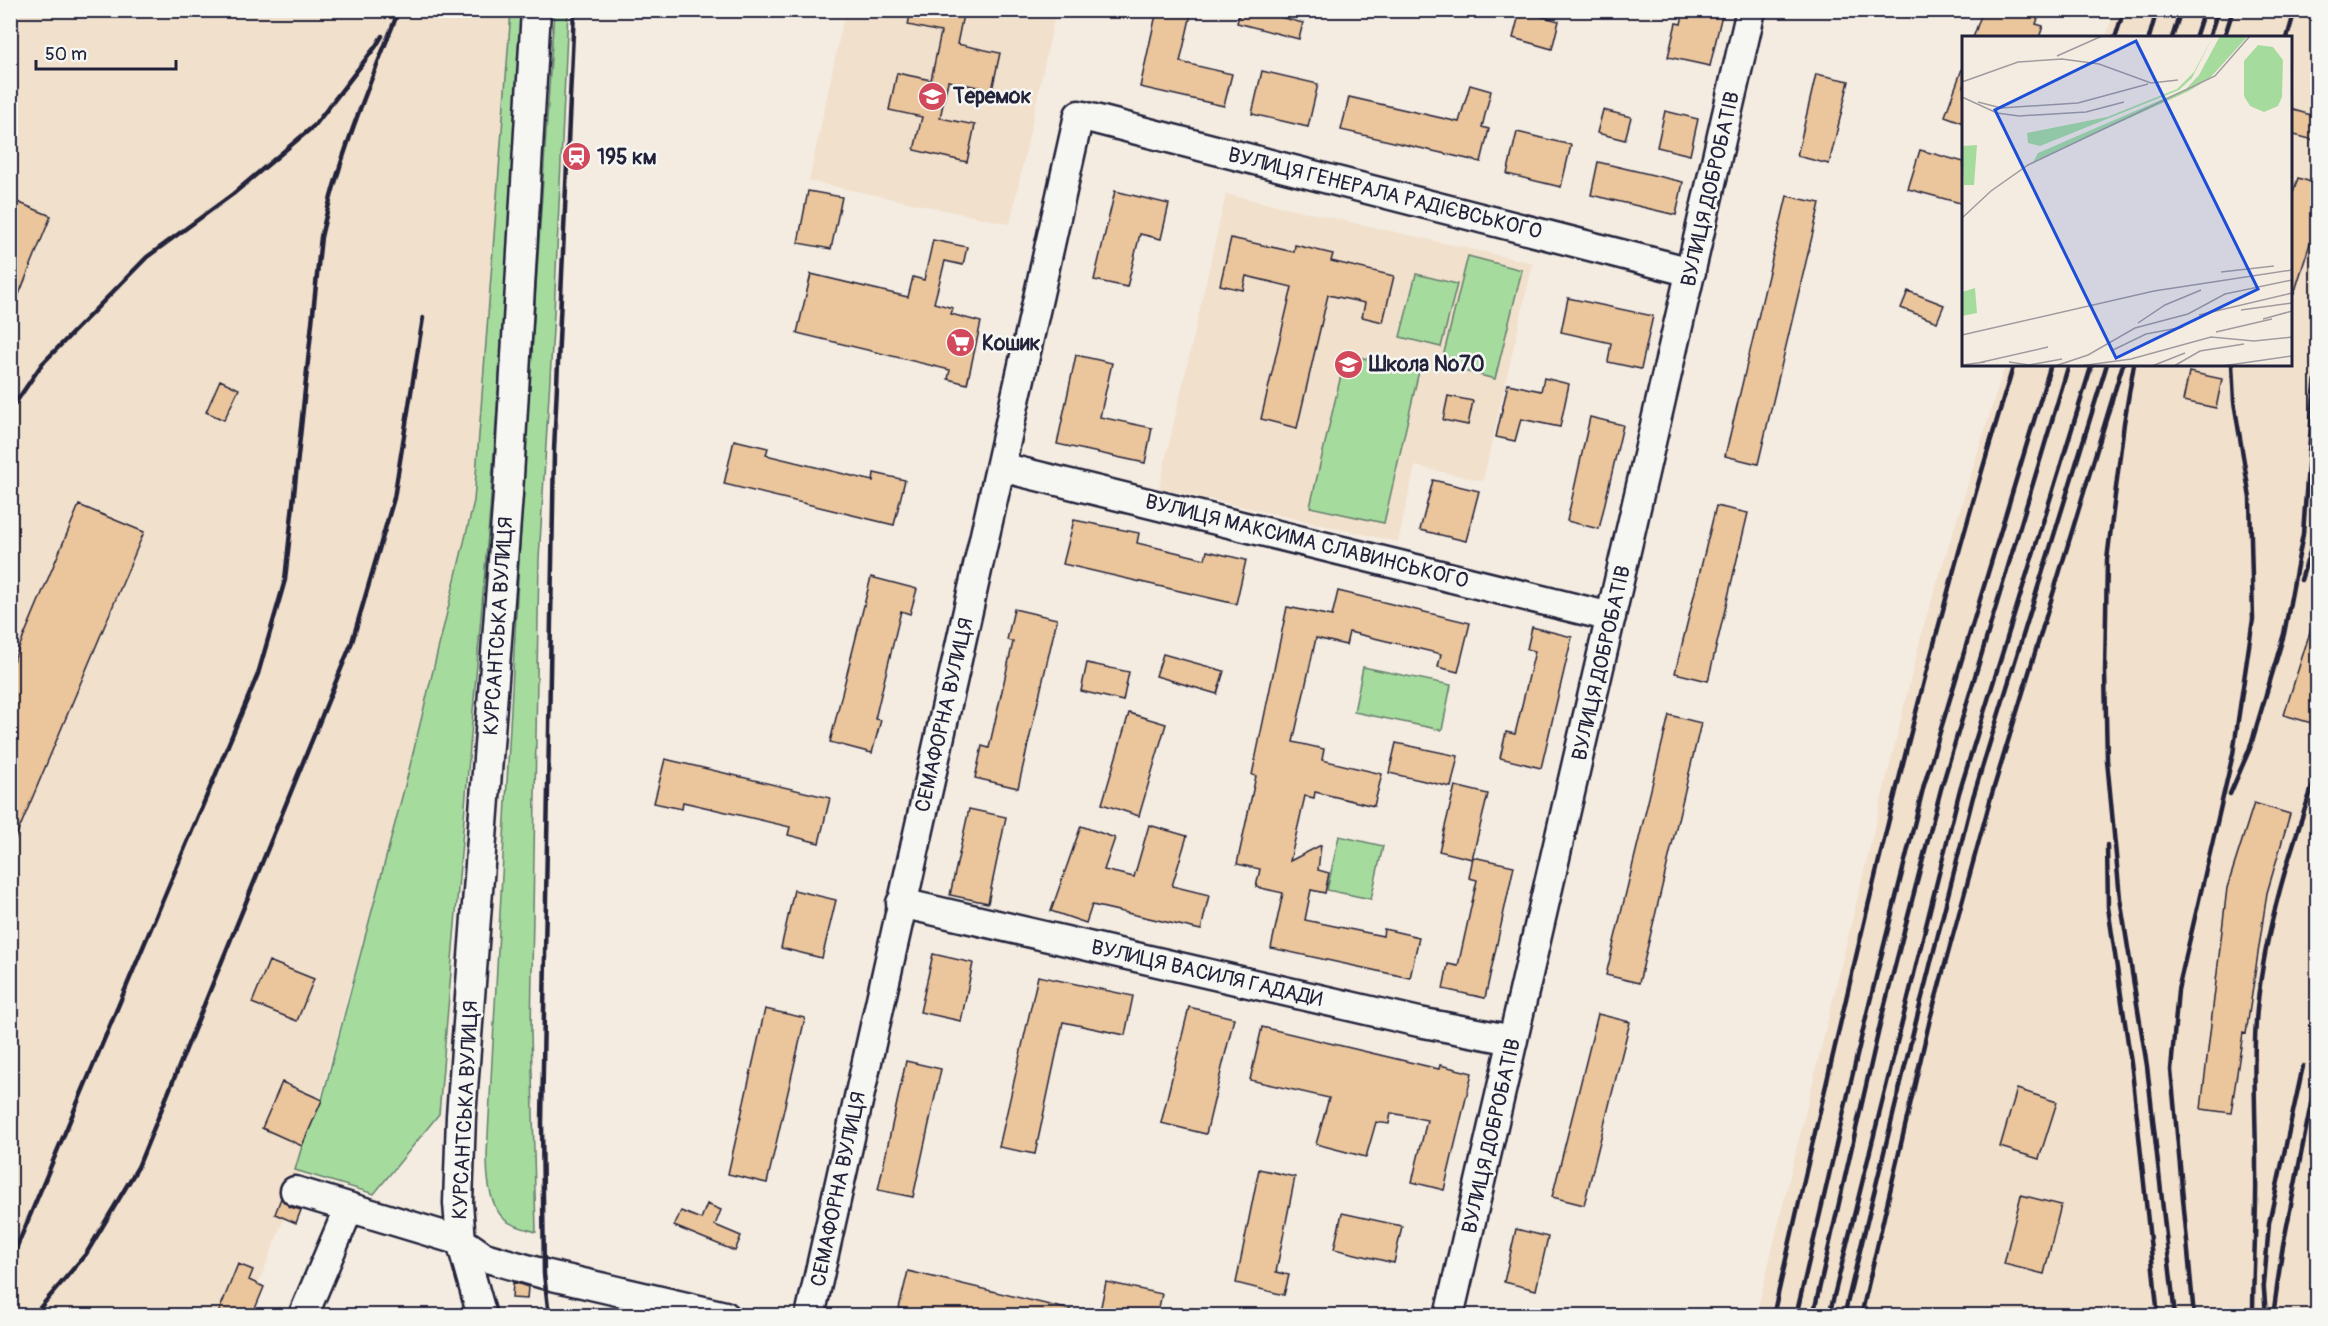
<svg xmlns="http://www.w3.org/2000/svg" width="2328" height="1326" font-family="Pangolin,sans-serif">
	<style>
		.built { fill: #f1e0cc }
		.green { fill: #a6db9e; stroke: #647e6c; stroke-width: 1.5 }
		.building { fill: #ebc59b; stroke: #22223b; stroke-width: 1.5 }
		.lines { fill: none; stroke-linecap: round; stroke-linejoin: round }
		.minor-casing { stroke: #22223b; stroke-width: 33 }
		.minor { stroke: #f6f6f2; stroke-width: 28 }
		.rail { stroke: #22223b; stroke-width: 4.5 }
		.labels { text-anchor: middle; stroke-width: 5; stroke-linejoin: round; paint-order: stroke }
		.poi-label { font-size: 21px; font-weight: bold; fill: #22223b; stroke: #f6f6f2; text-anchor: start }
		.street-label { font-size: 21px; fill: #22223b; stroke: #f6f6f2 }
		.inset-road { fill: none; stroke: #a09b9f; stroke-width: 1.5 }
		.view { fill: #1d4ed8; fill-opacity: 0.15; stroke: #1d4ed8; stroke-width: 3 }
		.inset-edge { fill: none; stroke: #22223b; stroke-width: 3 }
	</style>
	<rect width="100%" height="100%" fill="#f4ece1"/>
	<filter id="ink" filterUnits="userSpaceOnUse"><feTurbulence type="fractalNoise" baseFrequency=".0167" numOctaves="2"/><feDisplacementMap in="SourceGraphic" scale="12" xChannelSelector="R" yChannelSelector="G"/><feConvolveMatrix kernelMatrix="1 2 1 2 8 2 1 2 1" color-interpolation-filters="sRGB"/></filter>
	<g filter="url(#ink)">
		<path class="built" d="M 10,11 L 511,11 L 474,501 L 407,778 L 295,1191 L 246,1315 L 11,1315 Z
			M 845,11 L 1056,11 L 1010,224 L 809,181 Z
			M 2114,11 L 2317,11 L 2317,1315 L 1756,1316 L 1923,628 L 2005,365 L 2290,364 L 2290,38 L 2106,37 Z
			M 1226,194 L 1533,263 L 1483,481 L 1415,466 L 1398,542 L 1159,488 Z"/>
		<path class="green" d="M 511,11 L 524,11 L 490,510 L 439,1114 L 374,1194 L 295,1170 L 302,1146 L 322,1100 L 407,778 L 474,501 Z
			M 554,11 L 568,11 L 554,313 L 539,559 L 531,1032 L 536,1232 C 526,1229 511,1226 504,1219 C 488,1203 487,1175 487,1154 L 523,485 Z
			M 1468,256 L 1522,270 L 1495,379 L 1441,365 Z
			M 1416,274 L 1457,284 L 1441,347 L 1400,337 Z
			M 1346,354 L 1419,371 L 1384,523 L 1310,507 Z
			M 1363,667 L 1451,685 L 1442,730 L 1354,712 Z
			M 1339,836 L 1383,846 L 1371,899 L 1327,890 Z"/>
		<path class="building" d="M 911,10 L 964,10 L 957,44 L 1000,53 L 992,90 L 948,81 L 940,118 L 975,125 L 967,162 L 914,150 L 922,117 L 889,110 L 897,73 L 931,80 L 941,32 L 908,25 Z
			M 1157,10 L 1192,10 L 1180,62 L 1232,74 L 1224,106 L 1140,87 Z
			M 1240,10 L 1252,10 L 1303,23 L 1299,39 L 1237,23 Z
			M 1684,10 L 1723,10 L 1710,66 L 1668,57 L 1676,23 L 1681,24 Z
			M 1983,10 L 2041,10 L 2036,24 L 2043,26 L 2039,38 L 1973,38 Z
			M 1520,11 L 1559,21 L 1552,49 L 1513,38 Z
			M 1962,69 L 1964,69 L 1964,123 L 1945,116 Z
			M 1262,71 L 1318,84 L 1308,127 L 1252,114 Z
			M 1816,74 L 1849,81 L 1829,164 L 1797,156 Z
			M 1470,85 L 1491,91 L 1482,127 L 1489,129 L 1481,162 L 1341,130 L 1349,97 L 1459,122 Z
			M 2290,109 L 2318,117 L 2318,141 L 2290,134 Z
			M 1603,110 L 1631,117 L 1625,140 L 1597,133 Z
			M 1665,111 L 1698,119 L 1690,155 L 1657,147 Z
			M 1517,132 L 1571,145 L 1561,187 L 1507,174 Z
			M 1920,150 L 1964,162 L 1964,204 L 1908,189 Z
			M 1598,162 L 1683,182 L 1676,215 L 1591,195 Z
			M 2298,178 L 2318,184 L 2318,218 L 2294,294 L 2290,293 L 2290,202 Z
			M 808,191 L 842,197 L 831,249 L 798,243 Z
			M 1115,191 L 1169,204 L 1161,239 L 1140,234 L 1127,287 L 1094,280 Z
			M 1787,196 L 1820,203 L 1758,464 L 1725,456 Z
			M 10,199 L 51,216 L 11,314 L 10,314 Z
			M 1231,238 L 1294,252 L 1295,245 L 1333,254 L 1331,261 L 1394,276 L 1383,322 L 1362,317 L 1365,303 L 1328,295 L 1297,428 L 1261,419 L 1292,287 L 1246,276 L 1243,290 L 1220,285 Z
			M 933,240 L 967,247 L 963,265 L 945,261 L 934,303 L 953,308 L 951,314 L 981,322 L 967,384 L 948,379 L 950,370 L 797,333 L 811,274 L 908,297 L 913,277 L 924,280 Z
			M 1908,291 L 1944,305 L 1937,322 L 1901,308 Z
			M 1568,298 L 1653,316 L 1641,369 L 1608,362 L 1611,343 L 1561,332 Z
			M 1076,355 L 1112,363 L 1100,417 L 1152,428 L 1145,463 L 1057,444 Z
			M 2189,372 L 2222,379 L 2216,408 L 2183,401 Z
			M 1544,378 L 1569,384 L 1560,427 L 1521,419 L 1515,441 L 1496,437 L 1508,384 L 1541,391 Z
			M 220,380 L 239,389 L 224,420 L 206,412 Z
			M 1448,396 L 1473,401 L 1468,425 L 1443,420 Z
			M 1590,417 L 1623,425 L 1599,529 L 1567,521 Z
			M 734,440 L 768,448 L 766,455 L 873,481 L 874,473 L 905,480 L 894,525 L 724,484 Z
			M 1433,480 L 1479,491 L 1466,541 L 1420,530 Z
			M 79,505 L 144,532 L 10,851 L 10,669 Z
			M 1716,506 L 1748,513 L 1708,681 L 1675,673 Z
			M 1074,520 L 1139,533 L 1137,543 L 1205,559 L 1207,551 L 1246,560 L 1236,604 L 1063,564 Z
			M 871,577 L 917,589 L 910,614 L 901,611 L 875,719 L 881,720 L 872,753 L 830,742 Z
			M 1338,591 L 1470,623 L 1458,672 L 1438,667 L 1441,654 L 1349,632 L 1346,645 L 1316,638 L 1293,742 L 1324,749 L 1322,760 L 1382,774 L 1374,806 L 1315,792 L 1314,798 L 1305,796 L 1290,861 L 1321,845 L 1318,870 L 1329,873 L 1325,893 L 1311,890 L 1305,920 L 1383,936 L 1384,929 L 1419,937 L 1410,978 L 1271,948 L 1283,893 L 1256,887 L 1260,869 L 1237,864 L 1256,776 L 1252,775 L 1287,607 L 1332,616 Z
			M 1014,609 L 1057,619 L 1018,788 L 975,778 L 982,746 L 989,748 L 1013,642 L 1007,640 Z
			M 2314,619 L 2318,620 L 2318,725 L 2284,715 Z
			M 1532,627 L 1572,637 L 1541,768 L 1500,758 L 1506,732 L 1515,734 L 1535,651 L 1527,649 Z
			M 1163,654 L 1224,671 L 1217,694 L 1156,676 Z
			M 1087,663 L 1129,672 L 1123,701 L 1081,691 Z
			M 1129,713 L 1166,724 L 1139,816 L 1102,804 Z
			M 1669,715 L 1701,723 L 1639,983 L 1606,975 Z
			M 1396,743 L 1458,756 L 1451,787 L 1389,773 Z
			M 665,759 L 830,798 L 819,843 L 788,835 L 790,827 L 683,802 L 682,809 L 654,803 Z
			M 1455,786 L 1488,794 L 1472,859 L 1439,851 Z
			M 2254,803 L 2290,814 L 2267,893 L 2246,1034 L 2243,1033 L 2231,1113 L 2201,1109 L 2227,888 Z
			M 969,809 L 1006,817 L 988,903 L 950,895 Z
			M 1149,825 L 1187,836 L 1172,886 L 1209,895 L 1201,930 L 1092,905 L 1086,923 L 1051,911 L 1081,826 L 1115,838 L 1104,870 L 1134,877 Z
			M 1473,857 L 1514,866 L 1485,998 L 1443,989 L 1448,964 L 1458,966 L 1477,880 L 1469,878 Z
			M 794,890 L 836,900 L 822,958 L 781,948 Z
			M 933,954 L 973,963 L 961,1021 L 920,1012 Z
			M 269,961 L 314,979 L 297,1021 L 252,1003 Z
			M 1038,976 L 1133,996 L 1125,1035 L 1063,1022 L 1035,1154 L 999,1147 Z
			M 1189,1007 L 1234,1018 L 1206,1134 L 1161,1123 Z
			M 765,1009 L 805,1018 L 767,1183 L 728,1174 Z
			M 1598,1014 L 1630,1022 L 1584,1205 L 1552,1197 Z
			M 1262,1027 L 1439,1069 L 1440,1065 L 1472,1073 L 1444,1190 L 1412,1182 L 1427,1120 L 1391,1113 L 1389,1124 L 1376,1122 L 1366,1157 L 1316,1144 L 1329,1098 L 1250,1080 Z
			M 906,1061 L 941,1069 L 913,1197 L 878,1190 Z
			M 282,1082 L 322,1100 L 302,1146 L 262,1128 Z
			M 2017,1089 L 2057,1102 L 2039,1159 L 2000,1147 Z
			M 1259,1169 L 1295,1177 L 1276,1272 L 1289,1275 L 1284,1295 L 1236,1283 Z
			M 2021,1195 L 2061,1205 L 2044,1274 L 2004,1264 Z
			M 281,1198 L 290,1207 L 301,1210 L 296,1223 L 275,1214 Z
			M 707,1204 L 721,1210 L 715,1225 L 741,1236 L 735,1251 L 674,1226 L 681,1211 L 701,1219 Z
			M 1342,1213 L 1402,1226 L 1394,1263 L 1334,1249 Z
			M 1516,1229 L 1548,1237 L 1536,1290 L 1504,1282 Z
			M 238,1264 L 253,1270 L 249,1280 L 264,1287 L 252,1316 L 217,1316 Z
			M 908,1271 L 1071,1310 L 1070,1316 L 932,1316 L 899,1308 Z
			M 513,1282 L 528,1287 L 527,1299 L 512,1298 Z
			M 1106,1282 L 1162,1294 L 1157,1316 L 1099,1316 Z"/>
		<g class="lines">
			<defs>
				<path id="minor" d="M 1001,467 L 1611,617
					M 901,903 L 1419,1022 L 1513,1040
					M 295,1191 L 461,1241 L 484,1257 L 544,1274 L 725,1316
					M 303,1316 L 349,1208
					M 482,1316 L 461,1241 L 458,1203 L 461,1116 L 508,494 L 536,10
					M 810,1316 L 1079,115 L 1691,272
					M 1449,1316 L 1751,10"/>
			</defs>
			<use href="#minor" class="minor-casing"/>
			<use href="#minor" class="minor"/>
			<path class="rail" d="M 2115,38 L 2124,10
				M 2149,38 L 2157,10
				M 2172,38 L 2181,10
				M 2195,38 L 2204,10
				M 2209,38 L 2218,10
				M 2224,38 L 2233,10
				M 2287,38 L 2295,10
				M 2134,364 L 2124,423 L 2107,560 L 2105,672 L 2107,760 L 2120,898 L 2147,1066 L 2175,1316
				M 10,411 L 42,364 L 147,257 L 233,194 L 315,125 L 376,46 L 382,36
				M 2301,580 L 2318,527
				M 2230,794 L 2250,748 L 2284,634 L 2303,534 L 2312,411 L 2318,360
				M 2107,845 L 2108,907 L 2132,1070 L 2158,1316
				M 10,1263 L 258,674 L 285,580 L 321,237 C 338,158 369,85 399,10
				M 2263,1277 L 2266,1316
				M 2264,1285 L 2269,1223 L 2303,1066
				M 33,1316 L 86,1254 L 138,1167 L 352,642 L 394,498 L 423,318
				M 549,1316 L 544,1274 L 542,1123 L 554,451 L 574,10
				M 1773,1316 C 1846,997 1917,677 2014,364
				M 1796,1316 L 1867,1013 L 1924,785 L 2051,364
				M 1813,1316 L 1882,1016 L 1941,789 L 2069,364
				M 1829,1316 L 1959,793 L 2092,364
				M 1844,1316 L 1916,1021 L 1973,797 L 2107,364
				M 1861,1316 L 1930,1019 L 1991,797 L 2123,364
				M 2194,1316 L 2171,1070 L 2178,990 L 2233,754 L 2253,619 L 2250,498 L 2234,402 L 2232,364
				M 2253,1316 C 2253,1267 2257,1218 2256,1169 C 2256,1116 2252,1062 2257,1009 C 2265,928 2291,847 2318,771
				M 2273,1316 L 2282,1251 L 2318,1068"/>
		</g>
	</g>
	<defs>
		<symbol id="school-disc" viewBox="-11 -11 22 22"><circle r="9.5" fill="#d1495b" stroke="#f6f6f2"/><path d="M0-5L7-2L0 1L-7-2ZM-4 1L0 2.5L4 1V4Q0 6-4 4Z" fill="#fff"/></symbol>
		<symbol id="station-disc" viewBox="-11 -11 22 22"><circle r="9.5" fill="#d1495b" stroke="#f6f6f2"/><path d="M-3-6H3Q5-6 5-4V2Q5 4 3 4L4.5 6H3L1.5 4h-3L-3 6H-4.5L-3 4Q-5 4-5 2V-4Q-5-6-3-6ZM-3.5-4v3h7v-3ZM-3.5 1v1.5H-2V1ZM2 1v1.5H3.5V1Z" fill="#fff"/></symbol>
		<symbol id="supermarket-disc" viewBox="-11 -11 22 22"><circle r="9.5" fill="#d1495b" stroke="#f6f6f2"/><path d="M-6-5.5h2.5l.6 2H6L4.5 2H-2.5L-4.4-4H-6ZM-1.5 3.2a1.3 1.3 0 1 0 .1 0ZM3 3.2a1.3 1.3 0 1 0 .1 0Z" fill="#fff"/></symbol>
	</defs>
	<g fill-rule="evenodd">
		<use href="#school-disc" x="916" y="80" width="33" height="33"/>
		<use href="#station-disc" x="560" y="140" width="33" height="33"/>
		<use href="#supermarket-disc" x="944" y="326" width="33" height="33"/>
		<use href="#school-disc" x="1332" y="348" width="33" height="33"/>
	</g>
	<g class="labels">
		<g class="poi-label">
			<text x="953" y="103">Теремок</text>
			<text x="597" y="164">195 км</text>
			<text x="982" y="350">Кошик</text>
			<text x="1369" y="371">Школа №70</text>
		</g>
		<g class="street-label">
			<text transform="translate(1710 189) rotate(-77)" y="7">ВУЛИЦЯ ДОБРОБАТІВ</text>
			<text transform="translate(1385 193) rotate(14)" y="7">ВУЛИЦЯ ГЕНЕРАЛА РАДІЄВСЬКОГО</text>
			<text transform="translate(1307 541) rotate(14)" y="7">ВУЛИЦЯ МАКСИМА СЛАВИНСЬКОГО</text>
			<text transform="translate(498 626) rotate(-86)" y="7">КУРСАНТСЬКА ВУЛИЦЯ</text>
			<text transform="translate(1601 663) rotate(-77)" y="7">ВУЛИЦЯ ДОБРОБАТІВ</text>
			<text transform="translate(944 715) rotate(-77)" y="7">СЕМАФОРНА ВУЛИЦЯ</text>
			<text transform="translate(1207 973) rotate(13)" y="7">ВУЛИЦЯ ВАСИЛЯ ГАДАДИ</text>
			<text transform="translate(465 1110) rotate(-87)" y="7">КУРСАНТСЬКА ВУЛИЦЯ</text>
			<text transform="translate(1491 1136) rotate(-77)" y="7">ВУЛИЦЯ ДОБРОБАТІВ</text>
			<text transform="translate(838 1189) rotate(-78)" y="7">СЕМАФОРНА ВУЛИЦЯ</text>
		</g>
	</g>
	<g transform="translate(1962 36)">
		<rect width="330" height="330" fill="#f4ece1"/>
		<path d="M 251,0 L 230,42 L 217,54 L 78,110 L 66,107 L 65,97 L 145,81 L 215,53 L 232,36 ZM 258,0 L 286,0 L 248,42 L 227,55 L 71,126 L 76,117 L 224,53 L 237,39 ZM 296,9 L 311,11 L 321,24 L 320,61 L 316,70 L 302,76 L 288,70 L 282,60 L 282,25 ZM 15,109 L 12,149 L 2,149 L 0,110 ZM 13,252 L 15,277 L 0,280 L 0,256 Z" fill="#a6db9e"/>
		<path class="inset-road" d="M 95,20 L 140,0M 0,46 L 56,26 L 100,23 L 137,28 L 189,47 L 216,44M 0,61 L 35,77 L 57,80 L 124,76 L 162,66M 16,66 L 39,72 L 116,67 L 186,48M 0,182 L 29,155 L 66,129 L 253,40 L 288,0M 259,236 L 312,230M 279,274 L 330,267M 237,279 L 330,257M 301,283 L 330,275M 176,287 L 203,269 L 239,254M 254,296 L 310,283M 0,299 L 192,255 L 330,234M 151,314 L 184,298 L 221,291M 47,326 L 67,329 L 100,323M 16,327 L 86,311M 0,329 L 23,326M 93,330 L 126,319 L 173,292 L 226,278 L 263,258 L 330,244M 118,330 L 169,323 L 249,301 L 292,305 L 330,301M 190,330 L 223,317M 212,330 L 238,315 L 282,308M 260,330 L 330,320"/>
		<path class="view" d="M 174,5 L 296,253 L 154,322 L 33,74 Z"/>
		<rect width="330" height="330" class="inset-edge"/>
	</g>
	<rect width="2328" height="1326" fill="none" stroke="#f6f6f2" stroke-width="36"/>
	<rect x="18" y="18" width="2292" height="1290" fill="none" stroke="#22223b" stroke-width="2" filter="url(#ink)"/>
	<path d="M36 60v9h140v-9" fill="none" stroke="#22223b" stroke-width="3"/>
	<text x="45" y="60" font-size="18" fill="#22223b" stroke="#f6f6f2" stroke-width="4.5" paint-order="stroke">50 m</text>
</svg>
